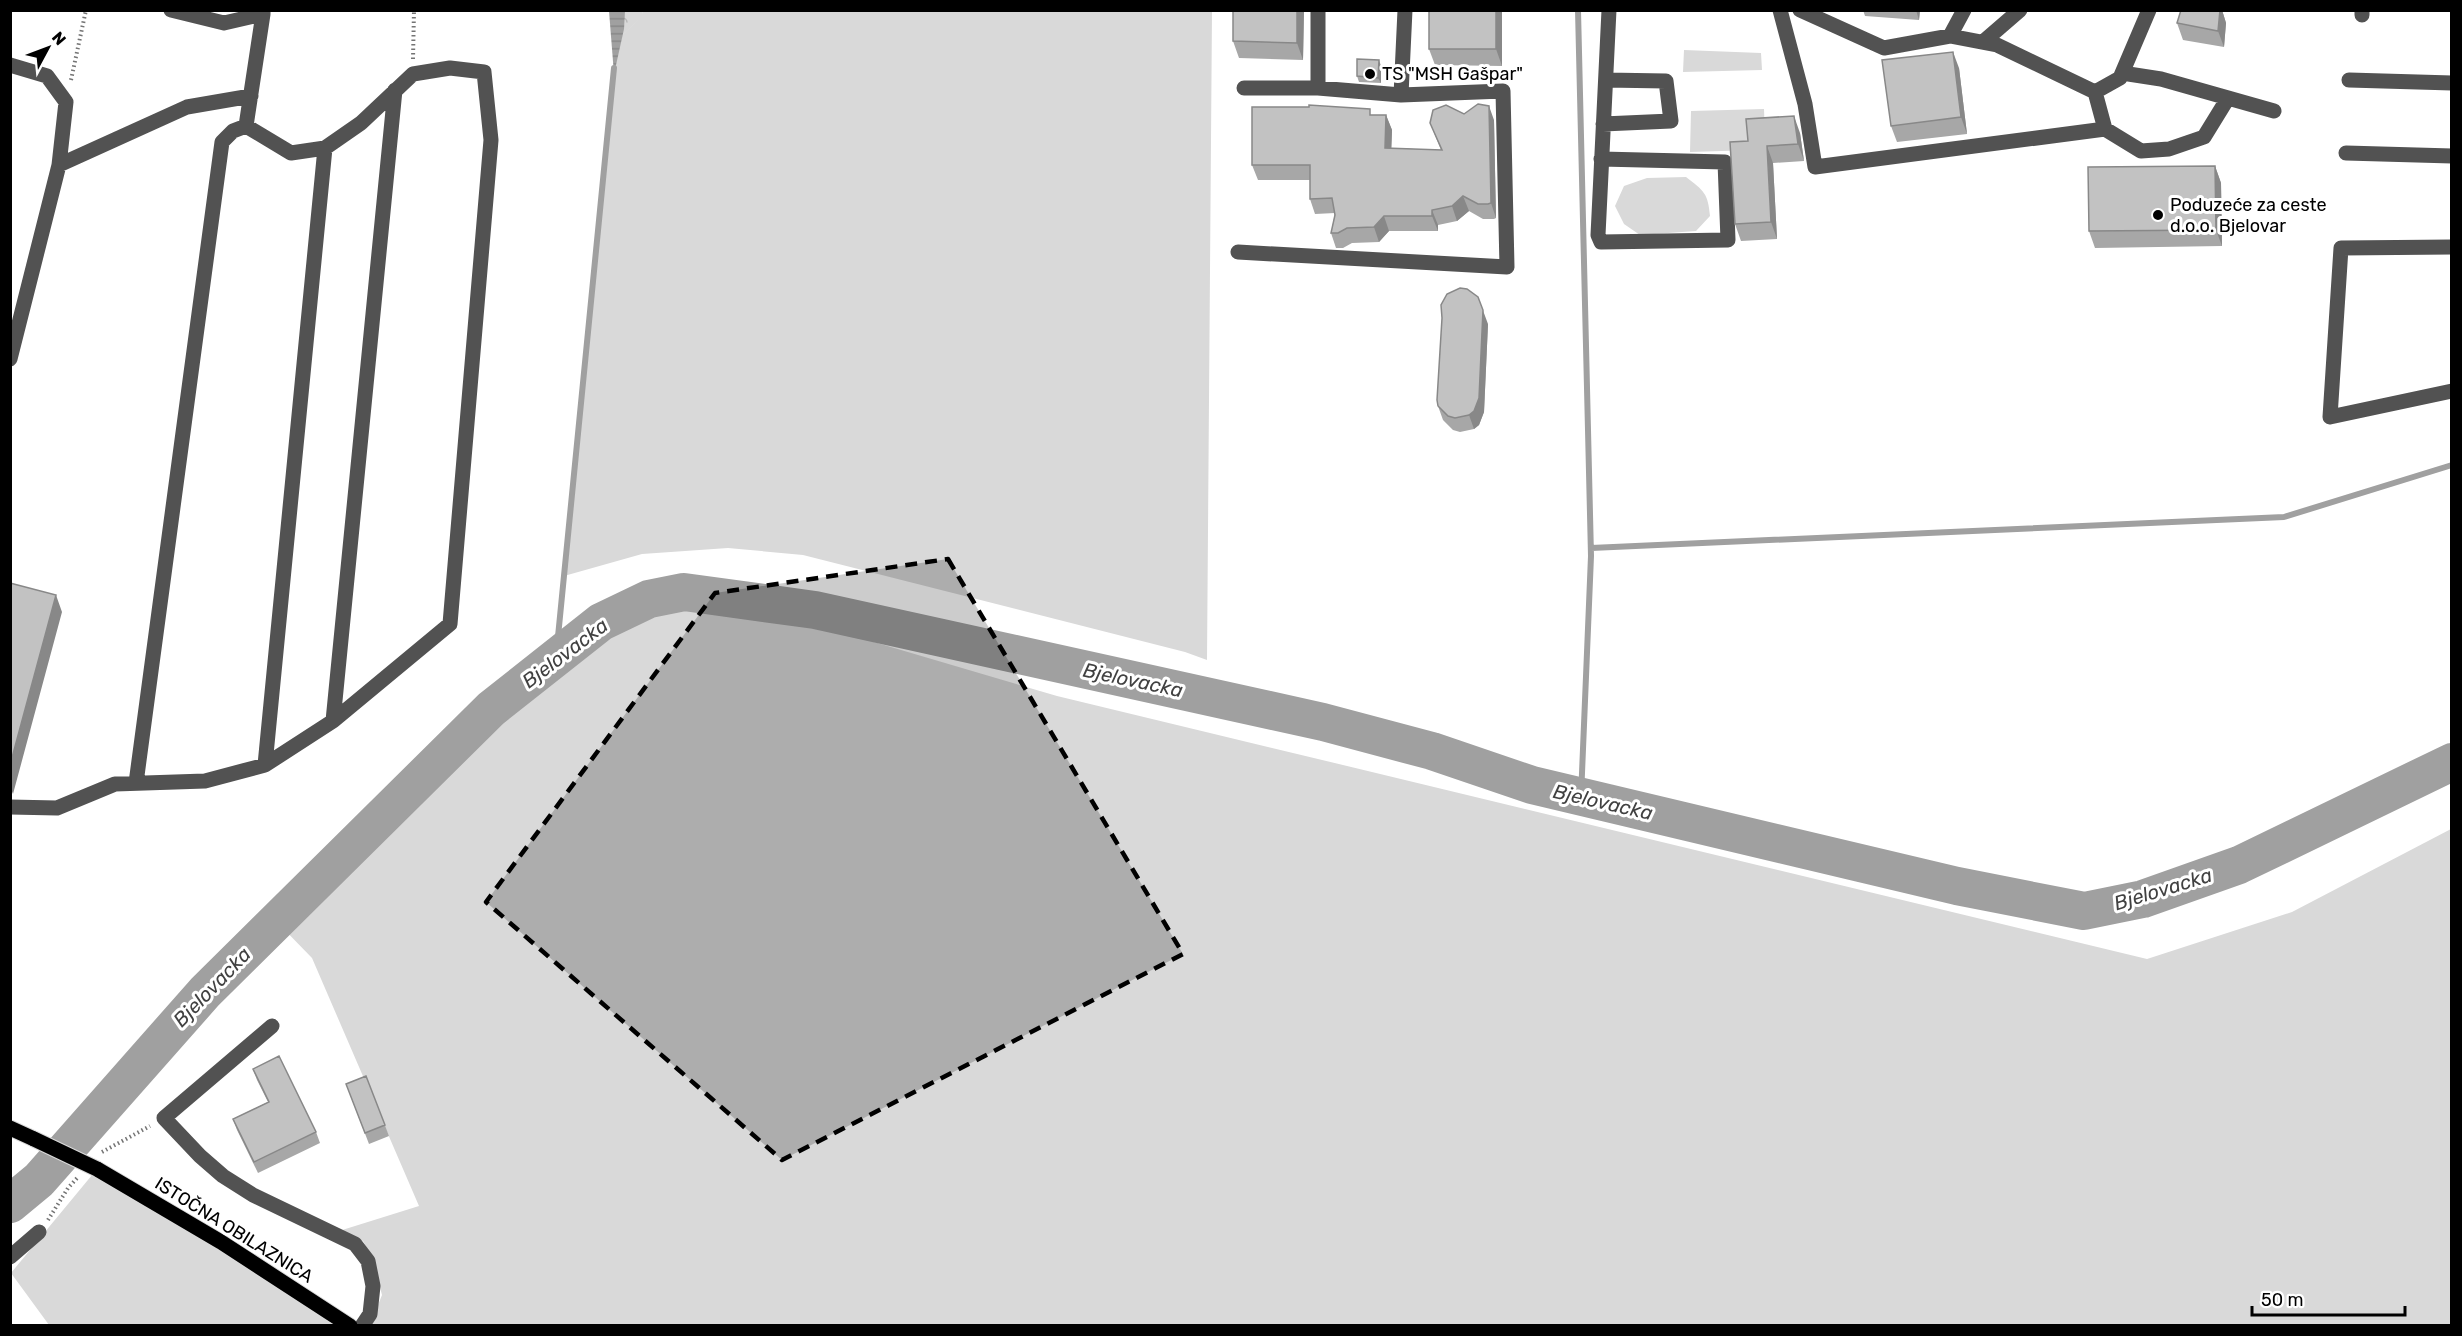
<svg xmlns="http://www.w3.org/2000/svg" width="2462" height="1336" font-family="Rubik,sans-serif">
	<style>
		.grass { fill: #d9d9d9 }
		.forest { fill: url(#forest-crowns) }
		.water { fill: url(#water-rules) }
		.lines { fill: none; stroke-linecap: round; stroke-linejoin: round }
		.stream { stroke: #a0a0a0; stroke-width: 6 }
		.river { stroke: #a0a0a0; stroke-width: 38 }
		.major-casing { stroke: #dbdbdb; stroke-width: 17 }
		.path { stroke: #747474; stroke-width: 4; stroke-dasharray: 1.5 3; stroke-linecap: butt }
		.minor { stroke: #525252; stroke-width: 15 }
		.major { stroke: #000; stroke-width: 15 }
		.major-bridge-casing { stroke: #dbdbdb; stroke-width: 17; stroke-linecap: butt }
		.major-bridge { stroke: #000; stroke-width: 15 }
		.wall { fill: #a7a7a7 }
		.shaded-wall { fill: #888 }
		.building { fill: #c2c2c2; stroke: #888; stroke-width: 1.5 }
		.marked { fill: #000; fill-opacity: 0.2; stroke: #000; stroke-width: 4.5; stroke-dasharray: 12 8; stroke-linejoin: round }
		.poi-dot { fill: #000; stroke: #fff; stroke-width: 2 }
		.labels { text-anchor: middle; stroke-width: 6; stroke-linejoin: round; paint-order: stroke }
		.poi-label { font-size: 18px; fill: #000; stroke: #fff; text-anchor: start }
		.street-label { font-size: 18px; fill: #000; stroke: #fff }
		.water-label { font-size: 20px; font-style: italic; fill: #414141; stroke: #fff }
	</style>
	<defs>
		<pattern id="forest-crowns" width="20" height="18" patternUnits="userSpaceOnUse" patternTransform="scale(1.5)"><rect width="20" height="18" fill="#d9d9d9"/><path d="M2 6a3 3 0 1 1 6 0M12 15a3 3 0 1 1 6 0" fill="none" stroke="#b8b8b8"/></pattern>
		<pattern id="water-rules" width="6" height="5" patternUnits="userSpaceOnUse" patternTransform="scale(1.5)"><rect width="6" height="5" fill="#a0a0a0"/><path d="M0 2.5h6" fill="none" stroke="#888"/></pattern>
	</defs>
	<rect width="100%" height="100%" fill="#fff"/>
	<path class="grass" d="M 643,11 L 1212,11 L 1207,660 L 1185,652 L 803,555 L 728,548 L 642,554 L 564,576 L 617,40 L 641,17 Z
		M 1684,50 L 1761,53 L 1762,70 L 1683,72 Z
		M 1764,109 L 1765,135 L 1753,150 L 1690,152 L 1691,111 Z
		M 1686,177 C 1704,191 1708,193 1710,216 L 1696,231 L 1640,235 L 1624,224 L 1615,206 L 1624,186 L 1647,178 Z
		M 684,592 L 721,597 L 1057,696 L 2147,959 L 2292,912 L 2451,829 L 2451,1325 L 370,1325 L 382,1295 L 372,1257 L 363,1241 L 339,1231 L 419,1206 L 312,958 L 276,921 L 491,709 L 568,647 L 601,622 L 623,612 L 649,599 Z
		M 97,1169 L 348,1325 L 49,1325 L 11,1273 Z"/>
	<path class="forest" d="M 619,11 L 643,11 L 642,17 L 617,40 Z"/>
	<path class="water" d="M 609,11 L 625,11 L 624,29 L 614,74 Z"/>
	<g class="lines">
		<path class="stream" d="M 1578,10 L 1591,556 L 1581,797
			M 1591,548 L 2284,517 L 2452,465
			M 556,657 L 614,68"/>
		<path class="river" d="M 10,1204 L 39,1180 L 205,992 L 491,709 L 601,622 L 649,599 L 684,592 L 815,610 L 1323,722 L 1432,751 L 1532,785 L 1957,886 L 2084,911 L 2143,899 L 2239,865 L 2452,762"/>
		<defs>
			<path id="major" d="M 10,1128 L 34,1139
				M 97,1169 L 221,1242 L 350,1326"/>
		</defs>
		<use href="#major" class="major-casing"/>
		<path class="path" d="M 413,59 L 414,10
			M 71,80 L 86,10
			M 102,1152 L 150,1126
			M 48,1220 L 68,1188 L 78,1177"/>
		<path class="minor" d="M 171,10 L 224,23 L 263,14 L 263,10
			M 1318,10 L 1318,88 L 1401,95
			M 1780,10 L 1805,104 L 1815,167 L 2105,129
			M 1800,10 L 1884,48 L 1950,36 L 1997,45 L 2095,92 L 2120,78 L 2149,10
			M 2362,15 L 2362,10
			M 1950,36 L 1964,10
			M 1983,42 L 2020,10
			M 10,65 L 47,76 L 66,102 L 59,165 L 10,359
			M 2122,73 L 2161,79 L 2274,111
			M 2349,80 L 2452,83
			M 1244,88 L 1318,88
			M 2095,92 L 2105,129 L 2141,151 L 2169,149 L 2204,137 L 2228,98
			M 1603,124 L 1671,121 L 1666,81 L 1606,80
			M 2346,153 L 2452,156
			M 1601,159 L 1725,162 L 1728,240 L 1601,242 L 1598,235 L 1609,10
			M 59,165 L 187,107 L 251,96
			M 2452,247 L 2341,248 L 2330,417 L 2452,391
			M 1238,252 L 1507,267 L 1503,91 L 1401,95 L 1405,10
			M 333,721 L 395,90
			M 265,765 L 325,148
			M 136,783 L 222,142 L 233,131 L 246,126
			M 10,807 L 57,808 L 115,784 L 205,781 L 265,765 L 333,721 L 450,624 L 491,140 L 484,72 L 450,68 L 413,74 L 361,123 L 325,148 L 291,153 L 246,126 L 263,14
			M 272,1026 L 164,1118 L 200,1156 L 223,1176 L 253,1195 L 355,1244 L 368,1261 L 373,1286 L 370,1314 L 362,1326
			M 10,1257 L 39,1232"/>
		<use href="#major" class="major"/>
		<defs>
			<path id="major-bridge" d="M 34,1139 L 97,1169"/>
		</defs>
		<use href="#major-bridge" class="major-bridge-casing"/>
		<use href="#major-bridge" class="major-bridge"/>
	</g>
	<path class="wall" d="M 1233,10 L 1304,10 L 1303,60 L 1239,58 L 1233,41 Z
		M 1502,10 L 1502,66 L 1435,65 L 1429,49 Z
		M 1863,10 L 1920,10 L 1919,20 L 1865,16 Z
		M 2181,10 L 2222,10 L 2226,23 L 2224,47 L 2183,40 L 2177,23 Z
		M 1381,66 L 1381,83 L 1359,82 L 1357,76 Z
		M 1959,68 L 1967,134 L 1897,142 L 1891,126 Z
		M 1464,114 L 1494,120 L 1496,218 L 1494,219 L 1483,219 L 1469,211 L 1457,221 L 1438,225 L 1438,231 L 1389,231 L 1379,242 L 1352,243 L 1343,248 L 1336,248 L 1331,233 L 1335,213 L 1315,214 L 1310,199 L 1310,180 L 1258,180 L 1252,165 L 1372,115 L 1386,115 L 1392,130 L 1391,148 L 1441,150 L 1430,123 Z
		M 1800,133 L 1804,161 L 1773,163 L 1777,239 L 1741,241 L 1735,224 L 1748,141 Z
		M 2215,166 L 2221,183 L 2222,246 L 2095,248 L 2089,231 Z
		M 1488,324 L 1484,412 L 1479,425 L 1474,429 L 1460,432 L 1453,430 L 1443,420 L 1438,406 Z
		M 253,1069 L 316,1132 L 320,1143 L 258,1173 L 237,1130 L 233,1119 L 268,1102 L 257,1080 Z
		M 366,1076 L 389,1136 L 369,1144 L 346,1084 Z"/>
	<path class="shaded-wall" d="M 1297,10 L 1304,10 L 1303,60 L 1297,43 Z
		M 1496,10 L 1502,10 L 1502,66 L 1496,49 Z
		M 1916,10 L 1920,10 L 1919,20 Z
		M 2220,10 L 2222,10 L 2226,23 L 2224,47 L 2218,31 Z
		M 1953,52 L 1959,68 L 1967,134 L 1961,117 Z
		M 1379,60 L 1381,66 L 1381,83 L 1378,78 Z
		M 1489,106 L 1494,120 L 1496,218 L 1491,203 Z
		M 1386,115 L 1392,130 L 1391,163 L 1385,148 Z
		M 1794,116 L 1800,133 L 1804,161 L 1798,144 Z
		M 1767,146 L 1773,163 L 1777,239 L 1771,222 Z
		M 2215,166 L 2221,183 L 2222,246 L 2216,230 Z
		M 1463,196 L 1469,211 L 1457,221 L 1452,206 Z
		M 1432,210 L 1438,225 L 1438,231 L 1432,216 Z
		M 1384,216 L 1389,231 L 1379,242 L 1374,227 Z
		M 1478,297 L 1488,324 L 1484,412 L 1479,425 L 1474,429 L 1469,415 Z
		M 56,595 L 62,612 L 13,794 L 10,787 L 10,765 Z"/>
	<path class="building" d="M 1233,10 L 1297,10 L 1297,43 L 1233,41 Z
		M 1429,10 L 1496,10 L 1496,49 L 1429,49 Z
		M 2181,10 L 2220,10 L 2218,31 L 2177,23 Z
		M 1953,52 L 1961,117 L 1891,126 L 1882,60 Z
		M 1357,59 L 1379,60 L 1378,78 L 1357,76 Z
		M 1478,104 L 1489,106 L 1491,203 L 1488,204 L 1478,204 L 1463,196 L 1452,206 L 1432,210 L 1432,216 L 1384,216 L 1374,227 L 1347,228 L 1338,233 L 1331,233 L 1335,215 L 1332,198 L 1310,199 L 1310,165 L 1252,165 L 1252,107 L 1309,107 L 1309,105 L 1370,109 L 1370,115 L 1386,115 L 1385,148 L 1442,150 L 1430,123 L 1433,110 L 1446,105 L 1464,114 Z
		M 1794,116 L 1798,144 L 1767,146 L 1771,222 L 1735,224 L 1730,142 L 1748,141 L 1746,119 Z
		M 2215,166 L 2216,230 L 2089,231 L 2088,167 Z
		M 1460,288 L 1467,289 L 1478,297 L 1483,310 L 1479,398 L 1474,411 L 1469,415 L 1455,418 L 1448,416 L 1438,406 L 1437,400 L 1442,318 L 1441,305 L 1447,294 Z
		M 10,583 L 56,595 L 10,765 Z
		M 279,1056 L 316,1132 L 254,1162 L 233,1119 L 269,1102 L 253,1069 Z
		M 366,1076 L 385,1125 L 365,1133 L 346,1084 Z"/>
	<path class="marked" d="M 948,559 L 1183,954 L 782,1160 L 486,902 L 715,593 Z"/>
	<g class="poi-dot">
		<circle cx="1370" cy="74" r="6"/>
		<circle cx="2158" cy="215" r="6"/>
	</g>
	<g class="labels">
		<g class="poi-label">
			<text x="1382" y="80">TS "MSH Gašpar"</text>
			<text x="2170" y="211">Poduzeće za ceste<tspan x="2170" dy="21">d.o.o. Bjelovar</tspan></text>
		</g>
		<g class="street-label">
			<text transform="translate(234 1230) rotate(32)" y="6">ISTOČNA OBILAZNICA</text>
		</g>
		<g class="water-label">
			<text transform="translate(565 653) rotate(-37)" y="7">Bjelovacka</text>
			<text transform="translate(1133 680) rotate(12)" y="7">Bjelovacka</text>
			<text transform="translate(1603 802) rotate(13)" y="7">Bjelovacka</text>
			<text transform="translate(2163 889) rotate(-17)" y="7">Bjelovacka</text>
			<text transform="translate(212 987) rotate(-46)" y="7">Bjelovacka</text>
		</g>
	</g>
	<rect width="2462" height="1336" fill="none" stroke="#000000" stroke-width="24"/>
	<g transform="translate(48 48) rotate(49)" stroke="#ffffff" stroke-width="4.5" paint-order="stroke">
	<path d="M0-4.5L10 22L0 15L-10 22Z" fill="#000000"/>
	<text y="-9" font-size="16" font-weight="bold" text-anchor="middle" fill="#000000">N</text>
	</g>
	<path d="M2252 1306v9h153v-9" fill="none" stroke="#000000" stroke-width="3"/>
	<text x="2261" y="1306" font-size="18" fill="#000000" stroke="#ffffff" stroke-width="4.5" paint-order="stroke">50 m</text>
</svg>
